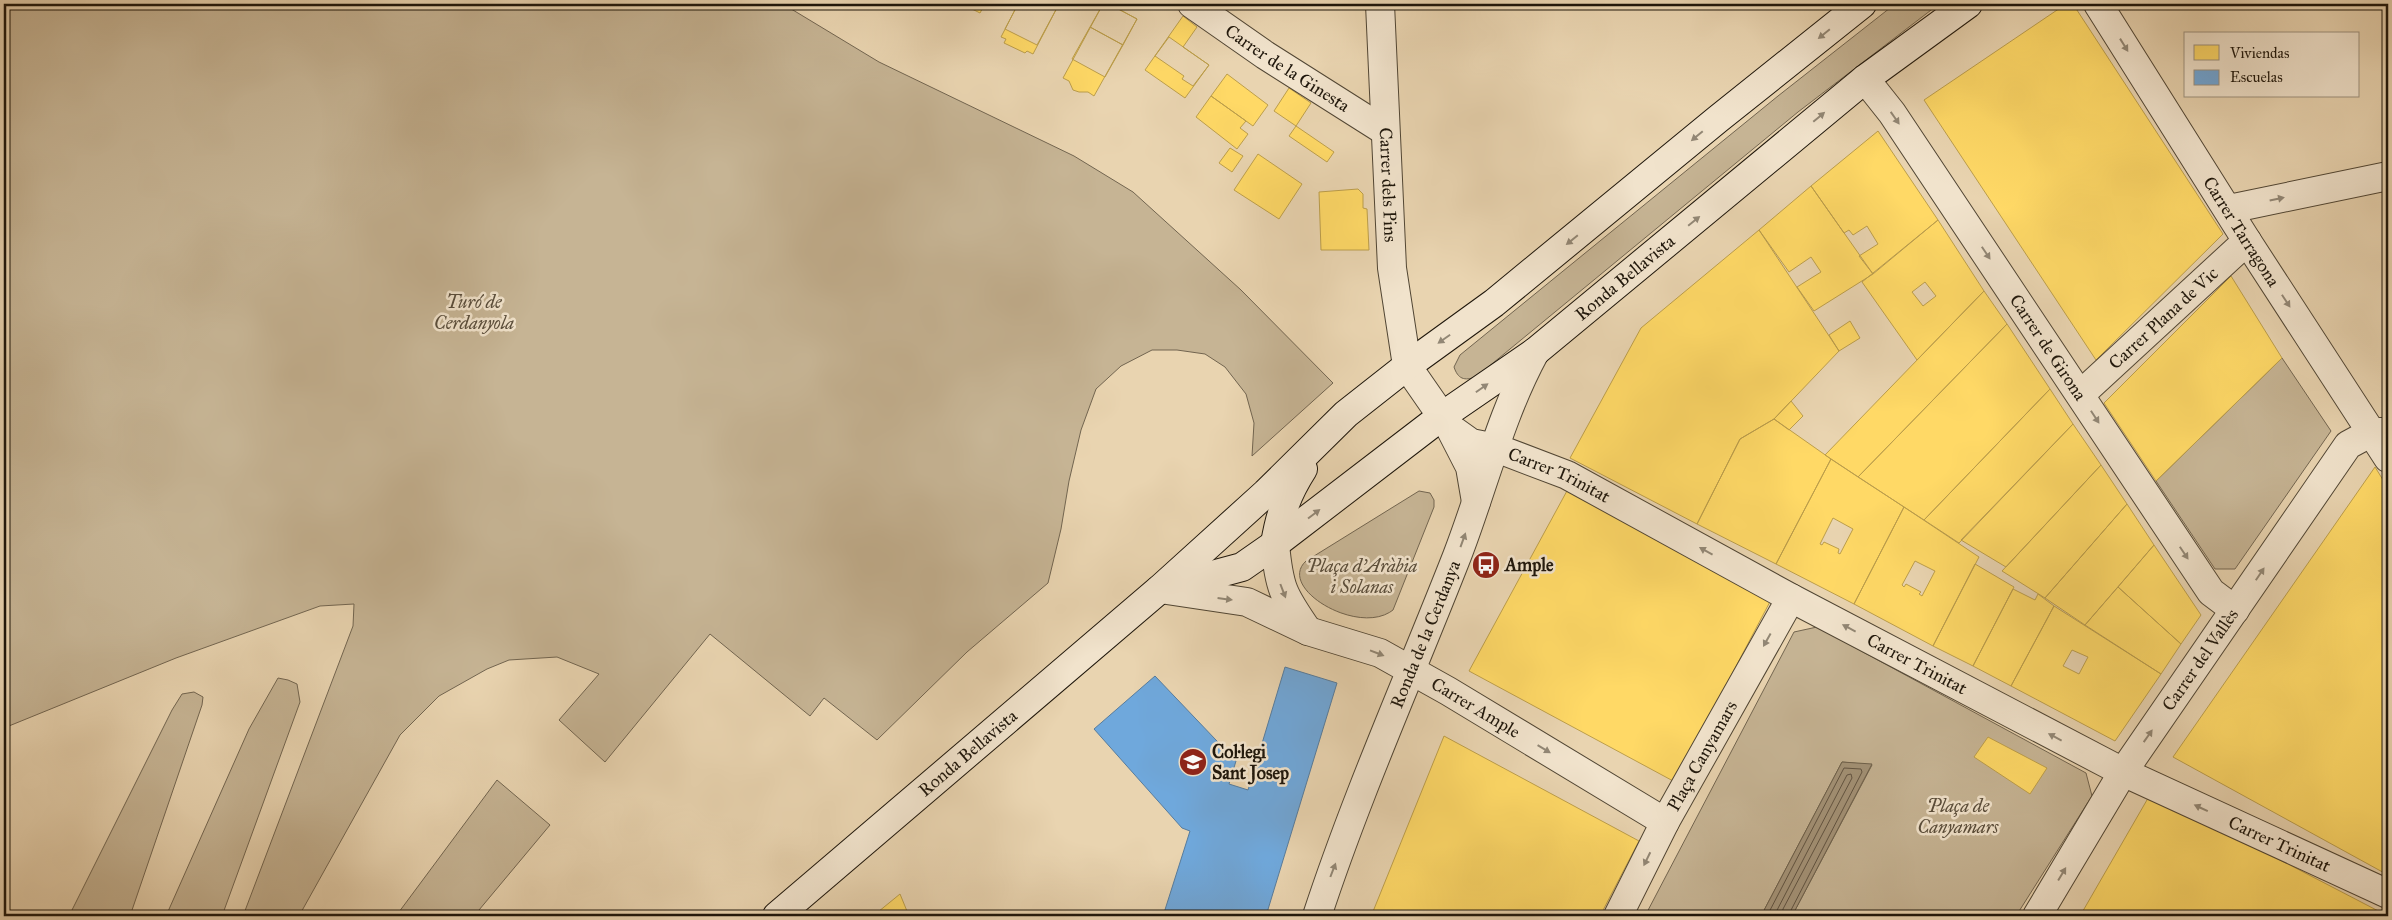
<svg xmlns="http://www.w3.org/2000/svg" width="2392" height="920" font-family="'IM FELL Great Primer',serif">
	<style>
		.green { fill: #c6b494; stroke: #726550 }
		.water { fill: #a49378; stroke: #6e614c }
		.homes { fill: #ffd966; stroke: #bc9e4b; fill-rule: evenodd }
		.schools { fill: #6fa8dc; stroke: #577c9d }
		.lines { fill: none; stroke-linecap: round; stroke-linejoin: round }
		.shore { stroke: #615442; stroke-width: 1 }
		.street-casing { stroke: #514634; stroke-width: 30 }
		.secondary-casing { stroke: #1e160b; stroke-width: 30 }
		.street { stroke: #f1e3cc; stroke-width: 28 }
		.secondary { stroke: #f1e3cc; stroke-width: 28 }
		.oneway { fill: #928775 }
		.labels { text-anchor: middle; stroke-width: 5; stroke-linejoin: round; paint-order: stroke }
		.street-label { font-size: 18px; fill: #1e160b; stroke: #f1e3cc }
		.park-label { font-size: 18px; font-style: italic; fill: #594d3b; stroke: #f1e3cc }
		.poi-label { font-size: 18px; font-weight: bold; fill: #1e160b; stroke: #f1e3cc; text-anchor: start }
	</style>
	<rect width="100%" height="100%" fill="#e9d4b0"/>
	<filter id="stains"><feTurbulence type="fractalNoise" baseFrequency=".004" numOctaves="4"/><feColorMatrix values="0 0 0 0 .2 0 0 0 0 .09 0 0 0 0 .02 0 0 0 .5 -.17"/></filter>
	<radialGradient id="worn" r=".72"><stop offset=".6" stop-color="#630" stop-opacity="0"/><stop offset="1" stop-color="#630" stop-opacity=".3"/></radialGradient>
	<path class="green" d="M 4,4 L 783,4 L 879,62 L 1074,156 L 1133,192 L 1241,290 L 1333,383 L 1252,456 L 1254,423 L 1246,394 L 1225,367 L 1205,354 L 1177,350 L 1152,350 L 1121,366 L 1096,389 L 1081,430 L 1069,481 L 1061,529 L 1048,583 L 967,652 L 877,740 L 824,698 L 810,716 L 710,634 L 605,762 L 559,720 L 599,674 L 557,657 L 509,660 L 487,669 L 439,696 L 400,735 L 299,916 L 243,916 L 353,626 L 354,604 L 320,606 L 176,658 L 4,728 Z
		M 1895,4 L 1939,4 L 1798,112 L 1476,377 C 1464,381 1458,379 1454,367 L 1460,355 L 1778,96 Z
		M 2282,358 L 2331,431 L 2235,569 L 2215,569 L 2156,481 Z
		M 1419,491 L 1430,493 L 1434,500 L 1434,507 L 1393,610 C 1359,637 1276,588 1306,561 Z
		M 1817,627 L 2086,773 L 2092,796 L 2016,916 L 1792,916 L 1872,765 L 1842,762 L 1761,916 L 1645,916 L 1794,632 Z
		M 278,678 L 288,680 L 297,684 L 300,702 L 222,916 L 166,916 L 249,729 Z
		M 194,692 L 203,697 L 202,705 L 130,916 L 69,916 L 172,710 L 182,694 Z
		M 497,780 L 550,825 L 474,916 L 396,916 Z"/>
	<path class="water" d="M 1842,762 L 1872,764 L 1792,916 L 1761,916 Z"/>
	<path class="homes" d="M 962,4 L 985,4 L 980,13 Z
		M 1018,4 L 1059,4 L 1037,45 L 1005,29 Z
		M 1018,4 L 1059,4 L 1033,54 L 1027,51 L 1025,53 L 1004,43 L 1006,39 L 1001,37 Z
		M 1103,4 L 1109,4 L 1137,19 L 1123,45 L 1090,27 Z
		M 1103,4 L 1109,4 L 1137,19 L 1094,96 L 1088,92 L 1079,92 L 1073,90 L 1069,81 L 1063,78 Z
		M 2066,4 L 2073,4 L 2223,234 L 2096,360 L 1924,100 Z
		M 1183,16 L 1197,27 L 1183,47 L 1209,65 L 1185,98 L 1145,70 Z
		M 1090,27 L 1123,45 L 1105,77 L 1072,59 Z
		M 1169,37 L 1209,65 L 1193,86 L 1182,79 L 1184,76 L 1155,56 Z
		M 1227,74 L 1268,105 L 1253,126 L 1211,96 Z
		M 1289,88 L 1311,103 L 1296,126 L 1274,111 Z
		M 1211,96 L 1246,121 L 1240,128 L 1248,134 L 1237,149 L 1196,117 Z
		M 1296,126 L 1334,152 L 1327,162 L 1289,136 Z
		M 1878,131 L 1938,220 L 1873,274 L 1859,256 L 1878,244 L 1867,226 L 1853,235 L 1849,230 L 1844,233 L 1811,186 Z
		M 1230,148 L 1243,156 L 1232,172 L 1219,163 Z
		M 1258,154 L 1302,184 L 1279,219 L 1234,190 Z
		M 1811,186 L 1873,274 L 1814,311 L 1797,287 L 1821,272 L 1811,257 L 1789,272 L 1759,230 Z
		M 1358,189 L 1363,194 L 1363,208 L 1367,209 L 1369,250 L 1321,250 L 1319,192 Z
		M 1938,220 L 1984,291 L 1917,360 L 1862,282 ZM 1925,282 L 1936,296 L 1923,306 L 1912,292 Z
		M 1759,230 L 1839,351 L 1774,419 L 1740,439 L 1697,524 L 1570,458 L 1641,328 Z
		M 2231,276 L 2282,358 L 2156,481 L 2104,403 Z
		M 1984,291 L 2007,324 L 1969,363 L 1858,477 L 1825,455 Z
		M 1850,321 L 1860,338 L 1839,351 L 1829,335 Z
		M 2007,324 L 2050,389 L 1924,520 L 1858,477 Z
		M 2050,389 L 2073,424 L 1959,543 L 1924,520 Z
		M 1791,401 L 1803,416 L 1789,430 L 1774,419 Z
		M 1774,419 L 1831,459 L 1776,564 L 1697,524 L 1740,439 Z
		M 2073,424 L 2101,465 L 2006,567 L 1961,540 Z
		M 1831,459 L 1904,507 L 1854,604 L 1776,564 ZM 1833,518 L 1853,529 L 1840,554 L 1838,553 L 1839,549 L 1824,542 L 1822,545 L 1820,544 Z
		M 2101,465 L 2127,504 L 2045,598 L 2002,571 Z
		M 2375,467 L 2388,488 L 2388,875 L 2173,757 Z
		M 1568,489 L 1773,596 L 1675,782 L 1469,671 Z
		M 2127,504 L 2154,545 L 2085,625 L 2045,598 Z
		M 1904,507 L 1979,557 L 1933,646 L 1854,604 ZM 1915,561 L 1935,571 L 1922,596 L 1919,594 L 1921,592 L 1906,584 L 1904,587 L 1902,585 Z
		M 2154,545 L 2201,615 L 2181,644 L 2118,587 Z
		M 1975,564 L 2014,587 L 1973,666 L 1933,646 Z
		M 2118,587 L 2181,644 L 2161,674 L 2085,625 Z
		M 2013,589 L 2035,600 L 2038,594 L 2054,606 L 2011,686 L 1973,666 Z
		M 2054,606 L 2161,674 L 2115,741 L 2011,686 ZM 2072,650 L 2088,657 L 2079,674 L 2063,666 Z
		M 1444,736 L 1639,841 L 1600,916 L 1375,916 L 1372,914 Z
		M 1988,737 L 2047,768 L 2030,794 L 1974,757 Z
		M 2151,793 L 2388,916 L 2080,916 Z
		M 900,894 L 909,916 L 873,916 Z"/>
	<path class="schools" d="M 1285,667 L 1337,683 L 1266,916 L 1163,916 L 1190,831 L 1182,828 L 1094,729 L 1155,676 L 1236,761 L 1229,784 L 1248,790 Z"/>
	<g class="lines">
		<path class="shore" d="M 1767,916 L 1844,768 L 1861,769 L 1862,772 L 1788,916
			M 1774,916 L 1847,775 L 1851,774 L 1852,778 L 1783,909 L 1782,916"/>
		<defs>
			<g id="street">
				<path id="s1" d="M 1192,4 L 1265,55 L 1385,131"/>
				<path id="s2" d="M 1380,4 L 1392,268 L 1407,366 L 1450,428 L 1470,467 L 1476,502"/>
				<path id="s3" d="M 2098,4 L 2247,241 L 2388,458"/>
				<path id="s4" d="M 1865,79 L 1892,113 L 2211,592 L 2235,610"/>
				<path d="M 2229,209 L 2388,176"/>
				<path id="s5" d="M 2081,394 L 2247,241"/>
				<path id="s6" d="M 1450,428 L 1471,443 L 1496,448 L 1567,475 L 1791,598 L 2123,772 L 2388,894"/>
				<path d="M 1275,544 C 1279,588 1283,595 1308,631"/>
				<path id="s7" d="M 1160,589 L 1247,602 L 1308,631 L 1380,653 L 1448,691 L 1665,822"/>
				<path id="s8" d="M 1317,916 C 1357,794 1410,676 1457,556 C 1483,489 1500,416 1535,352"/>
				<path id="s9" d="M 1618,916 L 1665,822 L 1791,598"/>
				<path id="s10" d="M 2037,916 L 2123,772 L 2348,445 L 2372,432 L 2388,432"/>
			</g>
			<g id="secondary">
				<path d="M 1275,544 C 1280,514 1287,494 1303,469"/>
				<path id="s11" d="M 1164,588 L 1242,567 L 1275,544 L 1442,416 L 1535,352 L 1865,79 L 1968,4"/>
				<path id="s12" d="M 777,916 L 1160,589 L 1266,493 L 1346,414 L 1407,366 L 1494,303 L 1718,119 L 1862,4"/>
			</g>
		</defs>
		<use href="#street" class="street-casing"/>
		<use href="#secondary" class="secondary-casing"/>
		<use href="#street" class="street"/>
		<use href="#secondary" class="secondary"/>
	</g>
	<defs><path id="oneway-solid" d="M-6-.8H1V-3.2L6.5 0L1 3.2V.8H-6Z" transform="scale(1.25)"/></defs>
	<g class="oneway">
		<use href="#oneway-solid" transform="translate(1824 34) rotate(141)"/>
		<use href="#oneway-solid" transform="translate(2124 45) rotate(58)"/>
		<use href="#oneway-solid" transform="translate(1819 117) rotate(-40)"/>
		<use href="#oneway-solid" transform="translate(1895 118) rotate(55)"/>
		<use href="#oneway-solid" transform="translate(1697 136) rotate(140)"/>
		<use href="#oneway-solid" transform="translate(2277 199) rotate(-12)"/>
		<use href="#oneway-solid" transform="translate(1694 221) rotate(-39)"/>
		<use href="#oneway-solid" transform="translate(1572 240) rotate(141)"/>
		<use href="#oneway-solid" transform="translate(1986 253) rotate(56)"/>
		<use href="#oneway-solid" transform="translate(2286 301) rotate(57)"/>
		<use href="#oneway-solid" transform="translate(1444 339) rotate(145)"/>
		<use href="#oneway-solid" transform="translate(1482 388) rotate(-35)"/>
		<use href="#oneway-solid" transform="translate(2095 417) rotate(57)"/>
		<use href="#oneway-solid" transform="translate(1314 514) rotate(-37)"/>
		<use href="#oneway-solid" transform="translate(1463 540) rotate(-70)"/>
		<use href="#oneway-solid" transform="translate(1706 551) rotate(-151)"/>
		<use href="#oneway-solid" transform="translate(2184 553) rotate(56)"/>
		<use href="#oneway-solid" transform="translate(2260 574) rotate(-56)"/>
		<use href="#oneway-solid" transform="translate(1283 591) rotate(69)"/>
		<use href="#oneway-solid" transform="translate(1225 599) rotate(7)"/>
		<use href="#oneway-solid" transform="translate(1849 628) rotate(-152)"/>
		<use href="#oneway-solid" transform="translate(1767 640) rotate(119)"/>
		<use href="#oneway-solid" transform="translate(1377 653) rotate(21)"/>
		<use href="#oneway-solid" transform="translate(2148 736) rotate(-55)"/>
		<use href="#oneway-solid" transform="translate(2055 737) rotate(-152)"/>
		<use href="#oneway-solid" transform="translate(1544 749) rotate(31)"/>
		<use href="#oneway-solid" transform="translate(2201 808) rotate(-155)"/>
		<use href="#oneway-solid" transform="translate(1647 859) rotate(116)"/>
		<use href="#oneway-solid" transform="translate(1333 870) rotate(-69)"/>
		<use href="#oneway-solid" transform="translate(2062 874) rotate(-59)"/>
	</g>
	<defs>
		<symbol id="bus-disc" viewBox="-11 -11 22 22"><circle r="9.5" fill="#8f2418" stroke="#f1e3cc"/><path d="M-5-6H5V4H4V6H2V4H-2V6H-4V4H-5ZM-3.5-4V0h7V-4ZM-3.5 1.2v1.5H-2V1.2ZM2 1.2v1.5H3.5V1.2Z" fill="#fff"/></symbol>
		<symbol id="school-disc" viewBox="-11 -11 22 22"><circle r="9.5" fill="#8f2418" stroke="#f1e3cc"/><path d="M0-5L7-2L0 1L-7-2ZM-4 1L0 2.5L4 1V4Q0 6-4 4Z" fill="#fff"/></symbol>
	</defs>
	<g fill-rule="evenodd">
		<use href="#bus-disc" x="1470" y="549" width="32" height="32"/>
		<use href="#school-disc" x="1177" y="746" width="32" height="32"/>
	</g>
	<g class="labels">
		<g class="street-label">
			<text dy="6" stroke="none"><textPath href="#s1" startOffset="115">Carrer de la Ginesta</textPath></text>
			<text dy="6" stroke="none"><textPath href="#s2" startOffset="181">Carrer dels Pins</textPath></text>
			<text dy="6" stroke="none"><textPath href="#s3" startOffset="269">Carrer Tarragona</textPath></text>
			<text dy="6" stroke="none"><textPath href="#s11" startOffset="561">Ronda Bellavista</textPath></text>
			<text dy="6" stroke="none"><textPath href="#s5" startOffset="112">Carrer Plana de Vic</textPath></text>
			<text dy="6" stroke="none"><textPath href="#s4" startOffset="325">Carrer de Girona</textPath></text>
			<text dy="6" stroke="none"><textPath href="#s6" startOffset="120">Carrer Trinitat</textPath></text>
			<text dy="6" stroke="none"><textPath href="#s8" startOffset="302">Ronda de la Cerdanya</textPath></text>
			<text dy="6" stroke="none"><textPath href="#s10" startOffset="304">Carrer del Vallès</textPath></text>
			<text dy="6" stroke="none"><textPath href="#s6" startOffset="525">Carrer Trinitat</textPath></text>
			<text dy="6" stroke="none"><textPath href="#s7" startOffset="341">Carrer Ample</textPath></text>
			<text dy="6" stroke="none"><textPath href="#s12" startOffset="251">Ronda Bellavista</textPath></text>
			<text dy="6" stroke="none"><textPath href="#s9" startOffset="181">Plaça Canyamars</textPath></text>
			<text dy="6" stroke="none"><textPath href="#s6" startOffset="930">Carrer Trinitat</textPath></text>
		</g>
		<g class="park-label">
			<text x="474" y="308">Turó de<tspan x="474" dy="21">Cerdanyola</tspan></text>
			<text x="1362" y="572">Plaça d'Aràbia<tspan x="1362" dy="21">i Solanas</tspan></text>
			<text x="1958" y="812">Plaça de<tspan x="1958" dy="21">Canyamars</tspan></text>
		</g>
		<g class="poi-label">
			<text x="1505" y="571">Ample</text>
			<text x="1212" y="758">Col·legi<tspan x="1212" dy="21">Sant Josep</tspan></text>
		</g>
	</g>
	<rect width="2392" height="920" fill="none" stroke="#e9d4b0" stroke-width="20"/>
	<rect x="5" y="5" width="2382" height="910" fill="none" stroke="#1e160b" stroke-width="2.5"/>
	<rect x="10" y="10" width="2372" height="900" fill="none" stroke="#1e160b"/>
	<rect x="2184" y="32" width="175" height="65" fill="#f1e3cc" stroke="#9d917f"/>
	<rect x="2194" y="45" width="25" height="15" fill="#ffd966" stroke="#9d917f"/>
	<text x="2230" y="58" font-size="15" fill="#1e160b">Viviendas</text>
	<rect x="2194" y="70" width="25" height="15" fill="#6fa8dc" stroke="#9d917f"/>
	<text x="2230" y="82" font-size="15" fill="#1e160b">Escuelas</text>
	<rect width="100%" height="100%" filter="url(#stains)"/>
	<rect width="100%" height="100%" fill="url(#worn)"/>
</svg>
